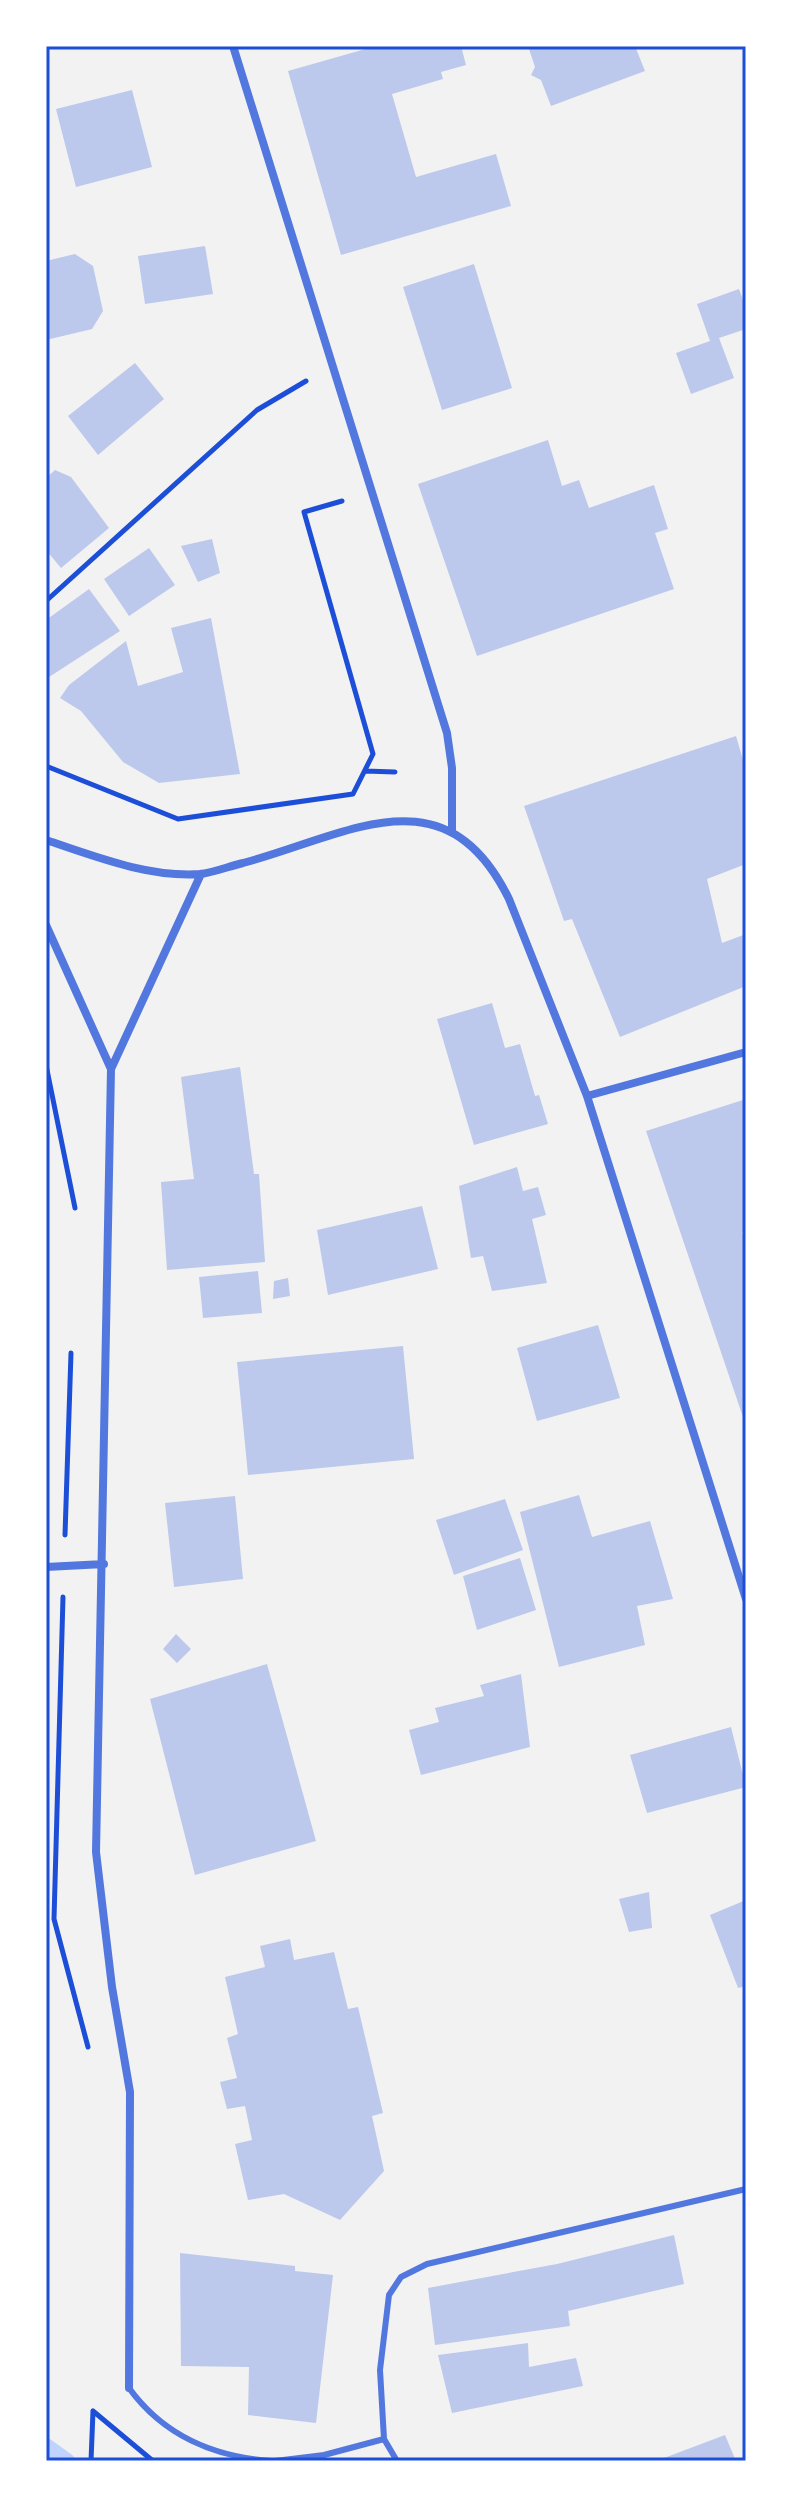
<svg xmlns="http://www.w3.org/2000/svg" width="792" height="2507" font-family="'Nunito Sans',sans-serif">
	<style>
		.lines { fill: none; stroke-linecap: round; stroke-linejoin: round }
		.stream { stroke: #bfd3fe; stroke-width: 16 }
		.building { fill: #bdc9ec }
		.path { stroke: #1d4ed8; stroke-width: 5 }
		.service { stroke: #5277de; stroke-width: 6 }
		.minor { stroke: #5277de; stroke-width: 8 }
		.neatline { fill: none; stroke: #1d4ed8; stroke-width: 3 }
	</style>
	<rect width="100%" height="100%" fill="#f2f2f2"/>
	<g class="lines">
		<path class="stream" d="M 46,2446 L 67,2461"/>
	</g>
	<path class="building" d="M 376,46 L 461,46 L 466,65 L 441,72 L 443,79 L 392,94 L 416,177 L 496,154 L 511,206 L 341,255 L 288,71 Z
		M 528,46 L 635,46 L 645,71 L 551,106 L 541,80 L 531,75 L 535,67 Z
		M 132,90 L 152,167 L 76,187 L 56,109 Z
		M 205,246 L 213,294 L 145,304 L 138,256 Z
		M 75,254 L 93,266 L 103,311 L 92,329 L 46,340 L 46,261 Z
		M 474,264 L 512,388 L 442,410 L 403,287 Z
		M 739,289 L 746,308 L 746,329 L 719,338 L 734,378 L 691,394 L 676,353 L 710,341 L 697,304 Z
		M 135,363 L 164,399 L 98,455 L 68,416 Z
		M 548,440 L 562,486 L 579,480 L 589,508 L 654,485 L 668,529 L 655,533 L 674,589 L 477,656 L 418,484 Z
		M 55,470 L 71,477 L 109,528 L 61,568 L 46,550 L 46,478 Z
		M 212,539 L 220,573 L 198,582 L 181,546 Z
		M 149,548 L 175,585 L 129,616 L 104,579 Z
		M 89,589 L 120,631 L 46,679 L 46,620 Z
		M 211,618 L 240,774 L 159,783 L 123,762 L 81,711 L 60,698 L 69,685 L 126,641 L 138,686 L 183,672 L 171,628 Z
		M 736,736 L 746,770 L 746,864 L 707,879 L 722,943 L 746,934 L 746,986 L 620,1037 L 572,919 L 564,921 L 524,806 Z
		M 492,1003 L 505,1048 L 520,1044 L 535,1096 L 539,1095 L 548,1124 L 474,1145 L 437,1019 Z
		M 240,1067 L 254,1174 L 259,1174 L 265,1262 L 167,1270 L 161,1182 L 194,1179 L 181,1077 Z
		M 746,1099 L 746,1231 L 742,1232 L 746,1244 L 745,1423 L 646,1131 Z
		M 517,1167 L 523,1191 L 538,1187 L 546,1215 L 532,1219 L 547,1283 L 492,1291 L 483,1256 L 471,1258 L 459,1186 Z
		M 422,1206 L 438,1269 L 328,1295 L 317,1230 Z
		M 258,1271 L 262,1313 L 203,1318 L 199,1277 Z
		M 288,1278 L 290,1296 L 273,1299 L 274,1281 Z
		M 598,1325 L 620,1398 L 537,1421 L 517,1348 Z
		M 403,1346 L 414,1459 L 248,1475 L 237,1362 Z
		M 579,1495 L 592,1537 L 650,1521 L 673,1599 L 637,1606 L 645,1645 L 559,1667 L 520,1512 Z
		M 235,1496 L 243,1579 L 174,1587 L 165,1503 Z
		M 505,1499 L 523,1550 L 454,1575 L 436,1520 Z
		M 520,1558 L 536,1610 L 477,1630 L 463,1576 Z
		M 176,1634 L 191,1649 L 177,1663 L 163,1649 Z
		M 267,1664 L 316,1841 L 195,1875 L 150,1699 Z
		M 521,1674 L 530,1747 L 421,1775 L 409,1730 L 439,1722 L 435,1708 L 484,1696 L 480,1685 Z
		M 731,1727 L 746,1787 L 647,1813 L 630,1755 Z
		M 649,1892 L 652,1928 L 629,1932 L 619,1899 Z
		M 746,1900 L 746,1986 L 738,1988 L 710,1915 Z
		M 290,1939 L 294,1960 L 334,1952 L 348,2009 L 358,2007 L 383,2113 L 372,2116 L 384,2171 L 340,2220 L 284,2194 L 248,2200 L 235,2144 L 252,2140 L 245,2106 L 227,2109 L 220,2082 L 237,2078 L 227,2038 L 238,2034 L 225,1977 L 265,1967 L 260,1946 Z
		M 674,2235 L 684,2284 L 568,2311 L 570,2326 L 435,2345 L 428,2288 L 557,2264 Z
		M 180,2253 L 295,2266 L 295,2271 L 333,2275 L 316,2423 L 248,2415 L 249,2367 L 181,2366 Z
		M 528,2343 L 529,2367 L 576,2358 L 583,2386 L 452,2413 L 438,2355 Z
		M 725,2435 L 736,2461 L 656,2461 Z"/>
	<g class="lines">
		<path class="path" d="M 46,601 L 257,410 L 306,381
			M 46,766 L 178,819 L 353,794 L 373,754 L 304,512 L 342,501
			M 365,771 L 395,772
			M 46,1065 L 75,1208
			M 65,1535 L 71,1353
			M 63,1597 L 54,1919 L 88,2047
			M 93,2411 L 153,2461
			M 91,2461 L 93,2411"/>
		<path class="service" d="M 129,2388 C 163,2435 214,2457 271,2461
			M 275,2461 L 324,2455 L 384,2439
			M 397,2461 L 384,2439 L 380,2370 L 389,2295 L 401,2277 L 427,2264 L 746,2189"/>
		<path class="minor" d="M 233,46 L 447,733 L 452,768 L 452,832
			M 46,840 C 94,856 149,878 201,874 C 215,872 230,866 243,863 C 348,835 445,769 509,899 L 587,1096 L 746,1599
			M 46,925 L 111,1069 L 96,1852 L 112,1987 L 130,2092 L 129,2388
			M 111,1069 L 201,874
			M 587,1096 L 746,1052
			M 46,1567 L 104,1564"/>
	</g>
	<rect width="792" height="2507" fill="none" stroke="#ffffff" stroke-width="96"/>
	<rect x="48" y="48" width="696" height="2411" class="neatline"/>
</svg>
